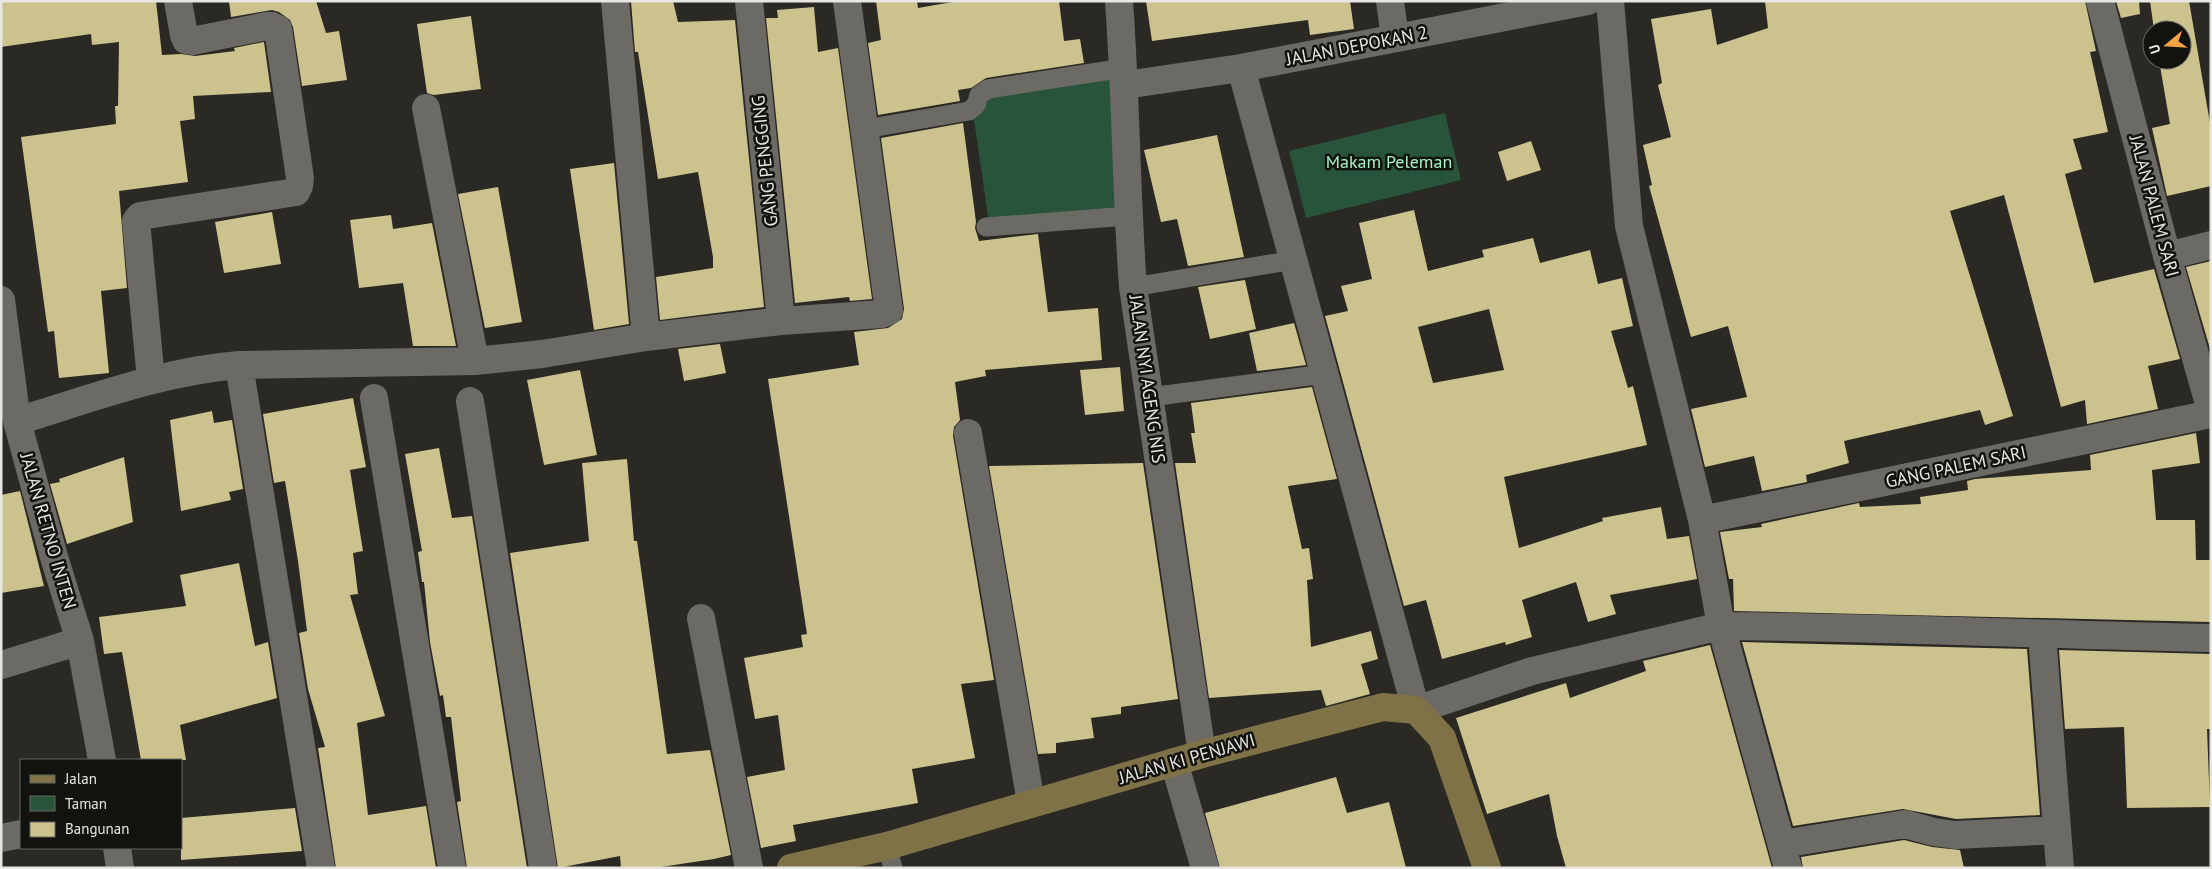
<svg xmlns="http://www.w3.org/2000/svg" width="2212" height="869" font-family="'PT Sans',sans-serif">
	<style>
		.green { fill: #28543b }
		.building { fill: #cbc28d; fill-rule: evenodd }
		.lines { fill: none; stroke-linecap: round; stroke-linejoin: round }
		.lane { stroke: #6b6a64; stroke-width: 19 }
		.street { stroke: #6b6a64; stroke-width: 28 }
		.secondary { stroke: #807247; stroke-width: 28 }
		.labels { text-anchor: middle; stroke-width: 5; stroke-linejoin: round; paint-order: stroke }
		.street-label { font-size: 18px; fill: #e7e6e2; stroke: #12120f }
		.park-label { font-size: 18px; fill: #a5f3c4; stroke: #12120f }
	</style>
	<rect width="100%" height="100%" fill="#2a2924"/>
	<path class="green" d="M 1118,75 L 1122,213 L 989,223 L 973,113 L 982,96 Z
		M 1445,113 L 1461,180 L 1306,218 L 1289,151 Z"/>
	<path class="building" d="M 1,1 L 156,1 L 162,55 L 181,54 L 195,56 L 235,51 L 234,48 L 264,42 L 271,92 L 193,96 L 195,119 L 180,121 L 188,182 L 119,191 L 127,288 L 101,291 L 109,373 L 59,378 L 54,331 L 48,332 L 21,137 L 116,124 L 115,106 L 118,106 L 119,42 L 92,45 L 91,34 L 1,47 Z
		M 229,1 L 316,1 L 326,33 L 339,31 L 347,80 L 302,86 L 293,27 L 290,20 L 279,12 L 272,10 L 231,17 Z
		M 631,1 L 673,1 L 678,22 L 735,20 L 764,307 L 660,320 L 656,277 L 713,268 L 713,257 L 698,172 L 658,179 L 638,52 L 635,52 Z
		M 876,1 L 917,1 L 918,8 L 958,1 L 1059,1 L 1064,41 L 1080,39 L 1084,63 L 986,78 L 971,88 L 958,90 L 960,101 L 878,115 L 868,43 L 881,40 Z
		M 1146,1 L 1350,1 L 1354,29 L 1310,35 L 1308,20 L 1152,41 Z
		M 1765,1 L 2085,1 L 2096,51 L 2090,52 L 2108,132 L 2073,139 L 2082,169 L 2065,174 L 2094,283 L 2154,269 L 2180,359 L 2148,366 L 2158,409 L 2087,424 L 2085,400 L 2061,407 L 2004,195 L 1950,211 L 2013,416 L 1985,425 L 1980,410 L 1844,441 L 1849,463 L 1806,475 L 1807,482 L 1762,491 L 1754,456 L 1705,467 L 1691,409 L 1747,397 L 1728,326 L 1691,337 L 1649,186 L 1652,185 L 1643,145 L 1671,137 L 1658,85 L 1662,83 L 1651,19 L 1711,9 L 1717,45 L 1768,28 Z
		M 2116,1 L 2139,1 L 2140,14 L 2121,18 Z
		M 2150,1 L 2189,1 L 2211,129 L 2211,186 L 2167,196 L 2152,128 L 2170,124 L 2159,60 L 2182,60 L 2182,30 L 2154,30 Z
		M 814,7 L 818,52 L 838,48 L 872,299 L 850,301 L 849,297 L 795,303 L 766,18 L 778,18 L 777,10 Z
		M 471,16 L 481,89 L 434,95 L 427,93 L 417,24 Z
		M 963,123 L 976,222 L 975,228 L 979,241 L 1038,234 L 1048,312 L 1098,308 L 1102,360 L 985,370 L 986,376 L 955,382 L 960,420 L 954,427 L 953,436 L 994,680 L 961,684 L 975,758 L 912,769 L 918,803 L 793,825 L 796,841 L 761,848 L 747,777 L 785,770 L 778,715 L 755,719 L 744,658 L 803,647 L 801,635 L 807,634 L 768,379 L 859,365 L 854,332 L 888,328 L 902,319 L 904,309 L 881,138 Z
		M 1217,135 L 1244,257 L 1188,266 L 1177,219 L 1161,222 L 1144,150 Z
		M 1531,141 L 1541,170 L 1507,181 L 1498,152 Z
		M 614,163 L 629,324 L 594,330 L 570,169 Z
		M 498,187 L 522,322 L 485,328 L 458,194 Z
		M 1414,210 L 1428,271 L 1484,257 L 1482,250 L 1533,238 L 1540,263 L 1590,250 L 1598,284 L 1622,278 L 1633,326 L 1611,331 L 1628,388 L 1633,386 L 1647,445 L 1504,477 L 1519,548 L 1603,521 L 1602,518 L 1661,507 L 1667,539 L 1689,536 L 1697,579 L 1610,595 L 1616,614 L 1588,622 L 1576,582 L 1522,600 L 1532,637 L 1506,645 L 1505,642 L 1442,659 L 1426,600 L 1404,606 L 1325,316 L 1348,311 L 1341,286 L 1372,279 L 1359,223 ZM 1489,309 L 1504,370 L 1433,383 L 1418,327 Z
		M 272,212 L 281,264 L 224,273 L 215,222 Z
		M 391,215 L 393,229 L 432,223 L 456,346 L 413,346 L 403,283 L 359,288 L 350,220 Z
		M 2211,261 L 2211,352 L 2186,267 Z
		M 1245,280 L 1256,329 L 1210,339 L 1198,287 Z
		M 1294,323 L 1306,365 L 1257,371 L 1249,333 Z
		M 720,344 L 726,373 L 684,381 L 678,349 Z
		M 1120,367 L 1124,411 L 1085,415 L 1080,370 Z
		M 580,370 L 597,455 L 544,465 L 527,380 Z
		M 1312,387 L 1337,479 L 1288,486 L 1302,549 L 1309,548 L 1313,579 L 1307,580 L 1311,647 L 1371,631 L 1378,659 L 1361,664 L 1370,694 L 1326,706 L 1321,690 L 1209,698 L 1175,463 L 1196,463 L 1191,433 L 1195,433 L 1191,403 Z
		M 353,398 L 366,467 L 350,470 L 363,551 L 353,553 L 358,594 L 350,595 L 385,716 L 357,723 L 368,815 L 426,806 L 436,868 L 336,868 L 318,748 L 325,747 L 308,689 L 299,633 L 307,631 L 298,561 L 285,481 L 274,483 L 263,414 Z
		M 212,411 L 214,423 L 232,420 L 243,489 L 229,492 L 231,500 L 181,511 L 170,420 Z
		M 2196,433 L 2200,463 L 2152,470 L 2156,520 L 2195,520 L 2196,560 L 2211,560 L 2211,622 L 1734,611 L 1733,579 L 1729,579 L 1720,532 L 1762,527 L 1761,524 L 1859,503 L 1860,507 L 1921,504 L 1920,497 L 1968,490 L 1967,481 L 1975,479 L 2091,470 L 2090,455 Z
		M 439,448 L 452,518 L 472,516 L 527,868 L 467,868 L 457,802 L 461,801 L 451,717 L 446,717 L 443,695 L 440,696 L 430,642 L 424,582 L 422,582 L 418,552 L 422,551 L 405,454 Z
		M 124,457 L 133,522 L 67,544 L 50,484 L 60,482 L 59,479 Z
		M 627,459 L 634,541 L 637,541 L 667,754 L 710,750 L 731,855 L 714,859 L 654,868 L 621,868 L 620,856 L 558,868 L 510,553 L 589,541 L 582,463 Z
		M 1143,463 L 1178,699 L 1121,707 L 1121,714 L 1091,718 L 1094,738 L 1056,743 L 1056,753 L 1038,754 L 989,466 Z
		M 20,491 L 44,586 L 1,593 L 1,495 Z
		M 239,563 L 255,646 L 268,642 L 277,698 L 180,725 L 186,760 L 141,760 L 122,652 L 104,654 L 99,617 L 186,606 L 180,575 Z
		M 1742,642 L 2027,649 L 2040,815 L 1956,819 L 1903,809 L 1793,826 Z
		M 1710,645 L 1772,868 L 1566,868 L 1557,836 L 1549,794 L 1487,814 L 1456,718 L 1566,683 L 1570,698 L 1646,671 L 1643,661 Z
		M 2059,650 L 2211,654 L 2211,729 L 2207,729 L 2210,807 L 2127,808 L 2124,727 L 2065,729 Z
		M 1336,777 L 1347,813 L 1389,802 L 1406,868 L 1220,868 L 1205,813 Z
		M 295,808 L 302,851 L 181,860 L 181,818 Z
		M 1904,840 L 1932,847 L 1960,850 L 1964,868 L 1803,868 L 1801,857 Z"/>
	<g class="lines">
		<path class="lane" d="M 865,129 L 969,111 L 976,105 L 979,95 L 988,89 L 1124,68
			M 986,227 L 1128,216
			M 1133,287 L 1294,260
			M 1150,397 L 1324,374
			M 887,846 L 893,868"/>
		<path class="street" d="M 615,1 L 646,337
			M 749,1 L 781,321
			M 1119,1 C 1126,96 1126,192 1133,287 L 1202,754
			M 1390,1 L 1395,38
			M 2100,1 L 2167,256 L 2211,411
			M 1241,68 L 1416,710 L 1532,671 L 1721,626 L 1702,520 L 1629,226 L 1610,1
			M 1125,85 L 1241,68 L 1588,1
			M 426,108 L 475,361
			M 2167,256 L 2211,245
			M 1,300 L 17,421 L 54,557 L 80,641 L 102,760
			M 151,380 L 136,221 L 140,216 L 296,192 L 299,186 L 300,178 L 278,29 L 272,26 L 267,26 L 192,41 L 186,40 L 184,35 L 178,1
			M 374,398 L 452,868
			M 470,401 L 543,868
			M 17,421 C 90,399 163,371 239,365
			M 968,433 L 1031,803
			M 1702,520 L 2211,414
			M 701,618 L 749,868
			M 2042,635 L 2060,868
			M 1,665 L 80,641
			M 1174,762 L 1205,868
			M 1,838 L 21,834
			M 1782,844 L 1905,824 L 1934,832 L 1955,835 L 2057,830
			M 117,848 L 120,868
			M 321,868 L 239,365 L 475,361 L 542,354 L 646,337 L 781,321 L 882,314 L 889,311 L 847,1
			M 1788,868 L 1721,626 C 1885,627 2048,635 2211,638"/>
		<path class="secondary" d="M 791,868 L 887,846 L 1202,754 L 1383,707 L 1416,710 L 1442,738 L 1487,868"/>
	</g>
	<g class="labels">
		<g class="street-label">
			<text transform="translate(1357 46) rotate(-11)" y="6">JALAN DEPOKAN 2</text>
			<text transform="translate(765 161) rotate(-96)" y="6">GANG PENGGING</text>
			<text transform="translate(2154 206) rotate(75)" y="6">JALAN PALEM SARI</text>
			<text transform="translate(1147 379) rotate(82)" y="6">JALAN NYI AGENG NIS</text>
			<text transform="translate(1956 467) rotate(-12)" y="6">GANG PALEM SARI</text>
			<text transform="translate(48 531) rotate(74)" y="6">JALAN RETNO INTEN</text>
			<text transform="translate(1187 759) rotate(-16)" y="6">JALAN KI PENJAWI</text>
		</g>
		<g class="park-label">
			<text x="1389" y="168">Makam Peleman</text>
		</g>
	</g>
	<rect width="2212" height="869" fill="none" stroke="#e7e6e2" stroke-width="5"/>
	<rect x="20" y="759" width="162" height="90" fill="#12120f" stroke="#676763"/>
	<rect x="30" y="775" width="25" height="8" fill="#807247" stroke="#676763"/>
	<text x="65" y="784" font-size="15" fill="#e7e6e2">Jalan</text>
	<rect x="30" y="796" width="25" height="15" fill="#28543b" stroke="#676763"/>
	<text x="65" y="809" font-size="15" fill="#e7e6e2">Taman</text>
	<rect x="30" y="822" width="25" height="15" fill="#cbc28d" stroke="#676763"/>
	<text x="65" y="834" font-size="15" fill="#e7e6e2">Bangunan</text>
	<g transform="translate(2167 45) rotate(252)"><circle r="24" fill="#12120f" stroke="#676763"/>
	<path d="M0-4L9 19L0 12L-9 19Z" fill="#f5a346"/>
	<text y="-8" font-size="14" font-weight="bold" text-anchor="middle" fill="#e7e6e2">U</text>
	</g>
</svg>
